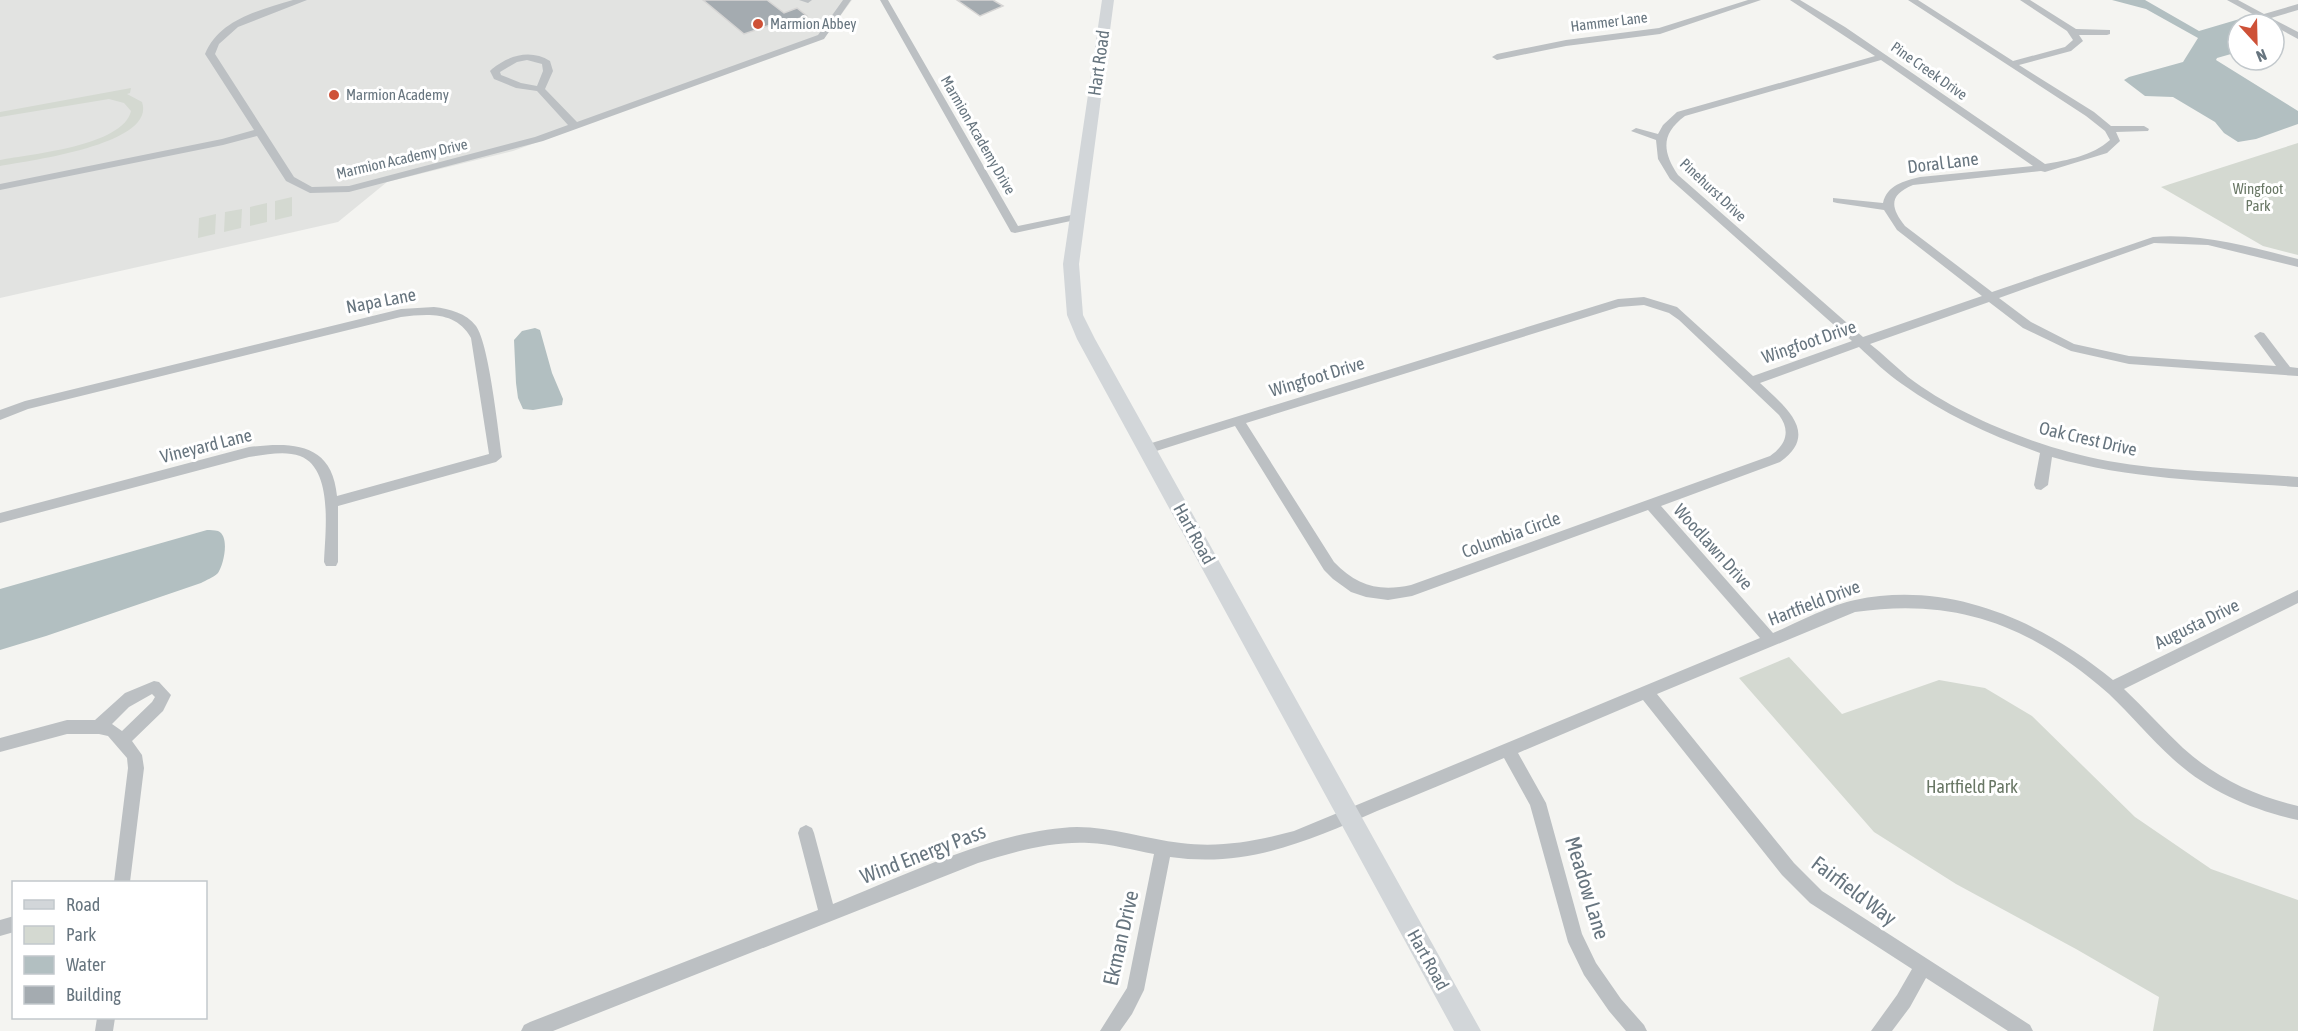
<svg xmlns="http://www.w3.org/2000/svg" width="2298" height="1031" font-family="'Asap Condensed',sans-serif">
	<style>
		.built { fill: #e2e3e1 }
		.green { fill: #d4d9d1 }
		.water { fill: #b2bfc1 }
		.building { fill: #a4abb0; stroke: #d6d5d4; stroke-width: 1.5 }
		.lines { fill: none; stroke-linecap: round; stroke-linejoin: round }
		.street { fill: #bcc0c3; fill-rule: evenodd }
		.secondary { fill: #d2d6d9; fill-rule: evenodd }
		.poi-dot { fill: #ce5137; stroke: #fff; stroke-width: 2 }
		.labels { text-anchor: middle; stroke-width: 6; stroke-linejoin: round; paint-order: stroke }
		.far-street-label { font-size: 15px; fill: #67757f; stroke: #fff }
		.far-poi-label { font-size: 15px; fill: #67757f; stroke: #fff; text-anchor: start }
		.far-park-label { font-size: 15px; fill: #697765; stroke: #fff }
		.street-label { font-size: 18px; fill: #67757f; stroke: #fff }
		.park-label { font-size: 18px; fill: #697765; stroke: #fff }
		.near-street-label { font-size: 21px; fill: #67757f; stroke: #fff }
	</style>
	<rect width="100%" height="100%" fill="#f4f4f1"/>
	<path class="built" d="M 0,0 L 852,0 L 824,38 L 513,151 L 387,182 L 338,222 L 0,298 Z"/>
	<path class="green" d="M 131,88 L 130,93 L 127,94 L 142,102 C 157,145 25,161 0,166 L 0,160 C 31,154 123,146 131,111 L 124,103 L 109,99 L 0,117 L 0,112 Z
		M 2298,143 L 2298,255 L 2263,246 L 2161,187 Z
		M 292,197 L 292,216 L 275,220 L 275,201 Z
		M 267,203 L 267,222 L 250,226 L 250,207 Z
		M 242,209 L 241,228 L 224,232 L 225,212 Z
		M 216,214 L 215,234 L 198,238 L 199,218 Z
		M 1789,657 L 1842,714 L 1939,680 L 1985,688 L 2032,716 L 2135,817 L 2211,869 L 2298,900 L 2298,1031 L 2153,1031 L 2159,997 L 2076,949 L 1956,884 L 1874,832 L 1739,678 Z"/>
	<path class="water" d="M 2112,0 L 2145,0 L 2199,31 L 2243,18 L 2256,24 L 2238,24 L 2238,52 L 2217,58 L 2216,60 L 2298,111 L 2298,124 L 2256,139 L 2238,142 L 2224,133 L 2215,122 L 2173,97 L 2145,96 L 2124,80 L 2129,77 L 2183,62 L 2198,38 L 2146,9 Z
		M 535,328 L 540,330 L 552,373 L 563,399 L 562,405 L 533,410 L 523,409 L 518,398 L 516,383 L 514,340 L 522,331 Z
		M 207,530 C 211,530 214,530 218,531 C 230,536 224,564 218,573 C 213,578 206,580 201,583 L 46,636 L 0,650 L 0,589 Z"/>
	<path class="building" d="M 703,0 L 767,0 L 784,13 L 797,8 L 807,16 L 791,21 L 788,19 L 744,34 Z
		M 957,0 L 993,0 L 1003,6 L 980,16 Z"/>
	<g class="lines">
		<path class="street" d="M 293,0 L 307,0 L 238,27 L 219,44 L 215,54 L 294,177 L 312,187 L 349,186 L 535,137 L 568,125 L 537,91 L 516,88 L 494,79 L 490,71 L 492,69 C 509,55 531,49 550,61 L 553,71 L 545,89 L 577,122 L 818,35 L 843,0 L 851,0 L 824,39 L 543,141 L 349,192 L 310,193 L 286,181 L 257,136 L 223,145 L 0,190 L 0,184 L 222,139 L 254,130 L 205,54 C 219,19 260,10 293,0 ZM 527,60 L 542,64 L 543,71 L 537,86 L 521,83 L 501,75 L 500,72 L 517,62 Z
			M 799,0 L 812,0 L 808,3 Z
			M 880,0 L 888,0 L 1018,226 L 1076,214 L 1080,215 L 1080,219 L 1015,233 L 1011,232 Z
			M 1748,0 L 1761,0 L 1660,34 L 1566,46 L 1497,60 L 1492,57 L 1497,54 L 1566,40 L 1659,28 Z
			M 1790,0 L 1800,0 L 1845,27 L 2045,164 C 2068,160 2092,156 2110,140 L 2105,131 L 2086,116 L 1908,0 L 1918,0 L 2013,61 L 2065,47 L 2073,40 L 2067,31 L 2020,0 L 2030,0 L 2076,29 L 2110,30 L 2110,34 L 2107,35 L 2079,35 L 2083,41 L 2071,51 L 2019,65 L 2094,112 L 2111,126 L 2144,126 L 2149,129 L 2148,131 L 2116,132 L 2120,141 L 2107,153 L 2045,172 L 2041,171 L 1913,185 C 1889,195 1890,207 1905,226 L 1992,292 L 2153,237 C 2203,233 2250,247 2298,259 L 2298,267 L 2208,245 L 2154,243 L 1999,298 L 2031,322 L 2074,344 L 2129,356 L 2276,366 L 2254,336 L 2260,332 L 2264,333 L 2290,367 L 2298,368 L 2298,376 L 2129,364 L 2071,351 L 2023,328 L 1989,302 L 1870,344 C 1883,354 1895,366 1908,377 C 1960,417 2043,449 2108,461 C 2170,472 2235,472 2298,477 L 2298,487 C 2215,481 2132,480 2052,457 L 2048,485 L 2041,490 L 2036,489 L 2034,485 L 2040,453 C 1992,436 1944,414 1902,384 C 1887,374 1873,360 1859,347 L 1760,383 C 1784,406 1821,433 1780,462 L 1661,506 L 1773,633 C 1797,623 1830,605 1855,600 C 1950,580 2041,621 2113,680 L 2298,590 L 2298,603 L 2124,689 C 2144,708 2163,729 2183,748 C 2216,778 2255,796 2298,806 L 2298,820 C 2252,810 2208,791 2173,759 C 2150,738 2131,715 2109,694 C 2032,626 1957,597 1855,612 L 1657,694 L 1794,863 L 1822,891 L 2030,1025 L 2033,1031 L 2008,1031 L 1926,978 L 1910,1007 L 1892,1031 L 1871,1031 L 1897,995 L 1912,969 L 1810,903 L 1782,875 L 1643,700 L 1518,753 L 1546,803 L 1582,934 L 1596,963 L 1621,999 L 1644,1025 L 1647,1031 L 1626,1031 L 1609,1011 L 1584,975 L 1568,942 L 1530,805 L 1504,758 C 1462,776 1420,794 1377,811 C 1308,841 1248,868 1170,857 L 1144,990 L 1132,1014 L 1120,1031 L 1100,1031 L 1127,988 L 1154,854 C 1133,850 1111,844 1089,843 C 1051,841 1014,852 978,863 L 553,1031 L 521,1031 L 524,1025 L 530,1022 L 818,910 L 798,833 L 800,828 L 806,825 L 812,828 L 814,833 L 833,904 C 906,875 999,829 1077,827 C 1112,827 1146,839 1181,843 C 1220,848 1257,841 1294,831 L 1760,638 L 1648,510 L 1412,596 L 1388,600 L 1366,597 L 1351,592 L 1333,579 L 1324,570 L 1235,426 L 1147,454 L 1141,449 L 1142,446 L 1618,299 L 1644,297 L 1677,307 L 1753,376 L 1852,341 L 1670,179 L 1658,159 L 1656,140 L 1631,131 L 1636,128 L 1658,134 L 1663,125 L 1677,112 L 1875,56 ZM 1881,60 L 2033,166 L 1920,177 C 1904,181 1887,185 1883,203 L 1833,198 L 1833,202 L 1837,203 L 1884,210 L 1897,230 L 1982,296 L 1863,337 L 1678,175 C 1662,151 1661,134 1685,116 ZM 1644,305 L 1669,313 L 1679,320 L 1779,415 C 1791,431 1786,445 1770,456 L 1411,585 C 1379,592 1357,586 1334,562 L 1246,423 L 1619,307 Z
			M 2227,0 L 2238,0 L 2264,14 L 2298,4 L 2298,10 L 2271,18 L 2298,32 L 2298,39 Z
			M 434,307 C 450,309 466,313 476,326 C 489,344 498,430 502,457 L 496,462 L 338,506 L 338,562 L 336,566 L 326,566 L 324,562 C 325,533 334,469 300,456 C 284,450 265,455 249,457 L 0,523 L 0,513 L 249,447 C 292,442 332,442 337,496 L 489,454 L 471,338 C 456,311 428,314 401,317 L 28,409 L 0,420 L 0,410 L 25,401 L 401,309 Z
			M 154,681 L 159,682 L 171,695 L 163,711 L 132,741 L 142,755 L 144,768 L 130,882 L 114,882 L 128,768 L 127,758 L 108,736 L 99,734 L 67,734 L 0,752 L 0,738 L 67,720 L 95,720 L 125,693 ZM 152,694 L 155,697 L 152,702 L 122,731 L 112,724 L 129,707 Z
			M 14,916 L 14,932 L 0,936 L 0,920 Z
			M 97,1018 L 115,1018 L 113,1031 L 95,1031 Z"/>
		<path class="secondary" d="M 1102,0 L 1114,0 L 1079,264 L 1083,315 L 1095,339 L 1481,1031 L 1454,1031 L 1077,339 L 1067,315 L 1063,264 Z"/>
	</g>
	<g class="poi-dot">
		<circle cx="758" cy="24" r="6"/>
		<circle cx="334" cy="95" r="6"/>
	</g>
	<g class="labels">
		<g class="far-street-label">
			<text transform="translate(1609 22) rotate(-7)" y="5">Hammer Lane</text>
			<text transform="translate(1929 71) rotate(35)" y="5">Pine Creek Drive</text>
			<text transform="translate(978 135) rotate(60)" y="5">Marmion Academy Drive</text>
			<text transform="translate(402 159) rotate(-13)" y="5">Marmion Academy Drive</text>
			<text transform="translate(1713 190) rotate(43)" y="5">Pinehurst Drive</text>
		</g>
		<g class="far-poi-label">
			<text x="770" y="29">Marmion Abbey</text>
			<text x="346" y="100">Marmion Academy</text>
		</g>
		<g class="far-park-label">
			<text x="2258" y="194">Wingfoot<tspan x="2258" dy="17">Park</tspan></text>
		</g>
		<g class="street-label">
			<text transform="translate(1099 63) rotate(-82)" y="6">Hart Road</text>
			<text transform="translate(1943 163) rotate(-7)" y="6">Doral Lane</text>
			<text transform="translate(381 301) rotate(-11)" y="6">Napa Lane</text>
			<text transform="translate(1809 342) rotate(-19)" y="6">Wingfoot Drive</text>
			<text transform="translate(1317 377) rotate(-17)" y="6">Wingfoot Drive</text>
			<text transform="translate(2088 439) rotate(13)" y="6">Oak Crest Drive</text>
			<text transform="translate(206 446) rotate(-14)" y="6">Vineyard Lane</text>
			<text transform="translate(1194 534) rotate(61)" y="6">Hart Road</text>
			<text transform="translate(1511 535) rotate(-20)" y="6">Columbia Circle</text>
			<text transform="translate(1713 547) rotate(48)" y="6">Woodlawn Drive</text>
			<text transform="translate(1814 603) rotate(-21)" y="6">Hartfield Drive</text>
			<text transform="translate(2197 624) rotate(-26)" y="6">Augusta Drive</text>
			<text transform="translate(1428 960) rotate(61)" y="6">Hart Road</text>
		</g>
		<g class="park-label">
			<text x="1972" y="793">Hartfield Park</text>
		</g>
		<g class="near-street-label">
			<text transform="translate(923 854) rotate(-21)" y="7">Wind Energy Pass</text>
			<text transform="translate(1587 888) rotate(73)" y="7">Meadow Lane</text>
			<text transform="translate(1854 891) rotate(37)" y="7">Fairfield Way</text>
			<text transform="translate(1121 938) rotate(-77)" y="7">Ekman Drive</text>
		</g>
	</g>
	<rect x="12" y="881" width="195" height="138" fill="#ffffff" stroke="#c2c8cc" stroke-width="1.5"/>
	<rect x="24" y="900" width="30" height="9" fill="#d2d6d9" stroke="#c2c8cc" stroke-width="1.5"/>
	<text x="66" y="911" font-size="18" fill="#67757f">Road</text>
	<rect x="24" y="926" width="30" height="18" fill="#d4d9d1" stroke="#c2c8cc" stroke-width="1.5"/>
	<text x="66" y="941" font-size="18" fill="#67757f">Park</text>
	<rect x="24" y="956" width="30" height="18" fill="#b2bfc1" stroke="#c2c8cc" stroke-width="1.5"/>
	<text x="66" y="971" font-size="18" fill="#67757f">Water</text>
	<rect x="24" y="986" width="30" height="18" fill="#a4abb0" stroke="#c2c8cc" stroke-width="1.5"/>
	<text x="66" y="1001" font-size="18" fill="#67757f">Building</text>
	<g transform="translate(2256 42) rotate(158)"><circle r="28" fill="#ffffff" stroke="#c2c8cc" stroke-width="1.5"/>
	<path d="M0-4.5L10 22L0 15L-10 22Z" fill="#ce5137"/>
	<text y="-9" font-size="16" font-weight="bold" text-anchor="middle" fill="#67757f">N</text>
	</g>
</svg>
